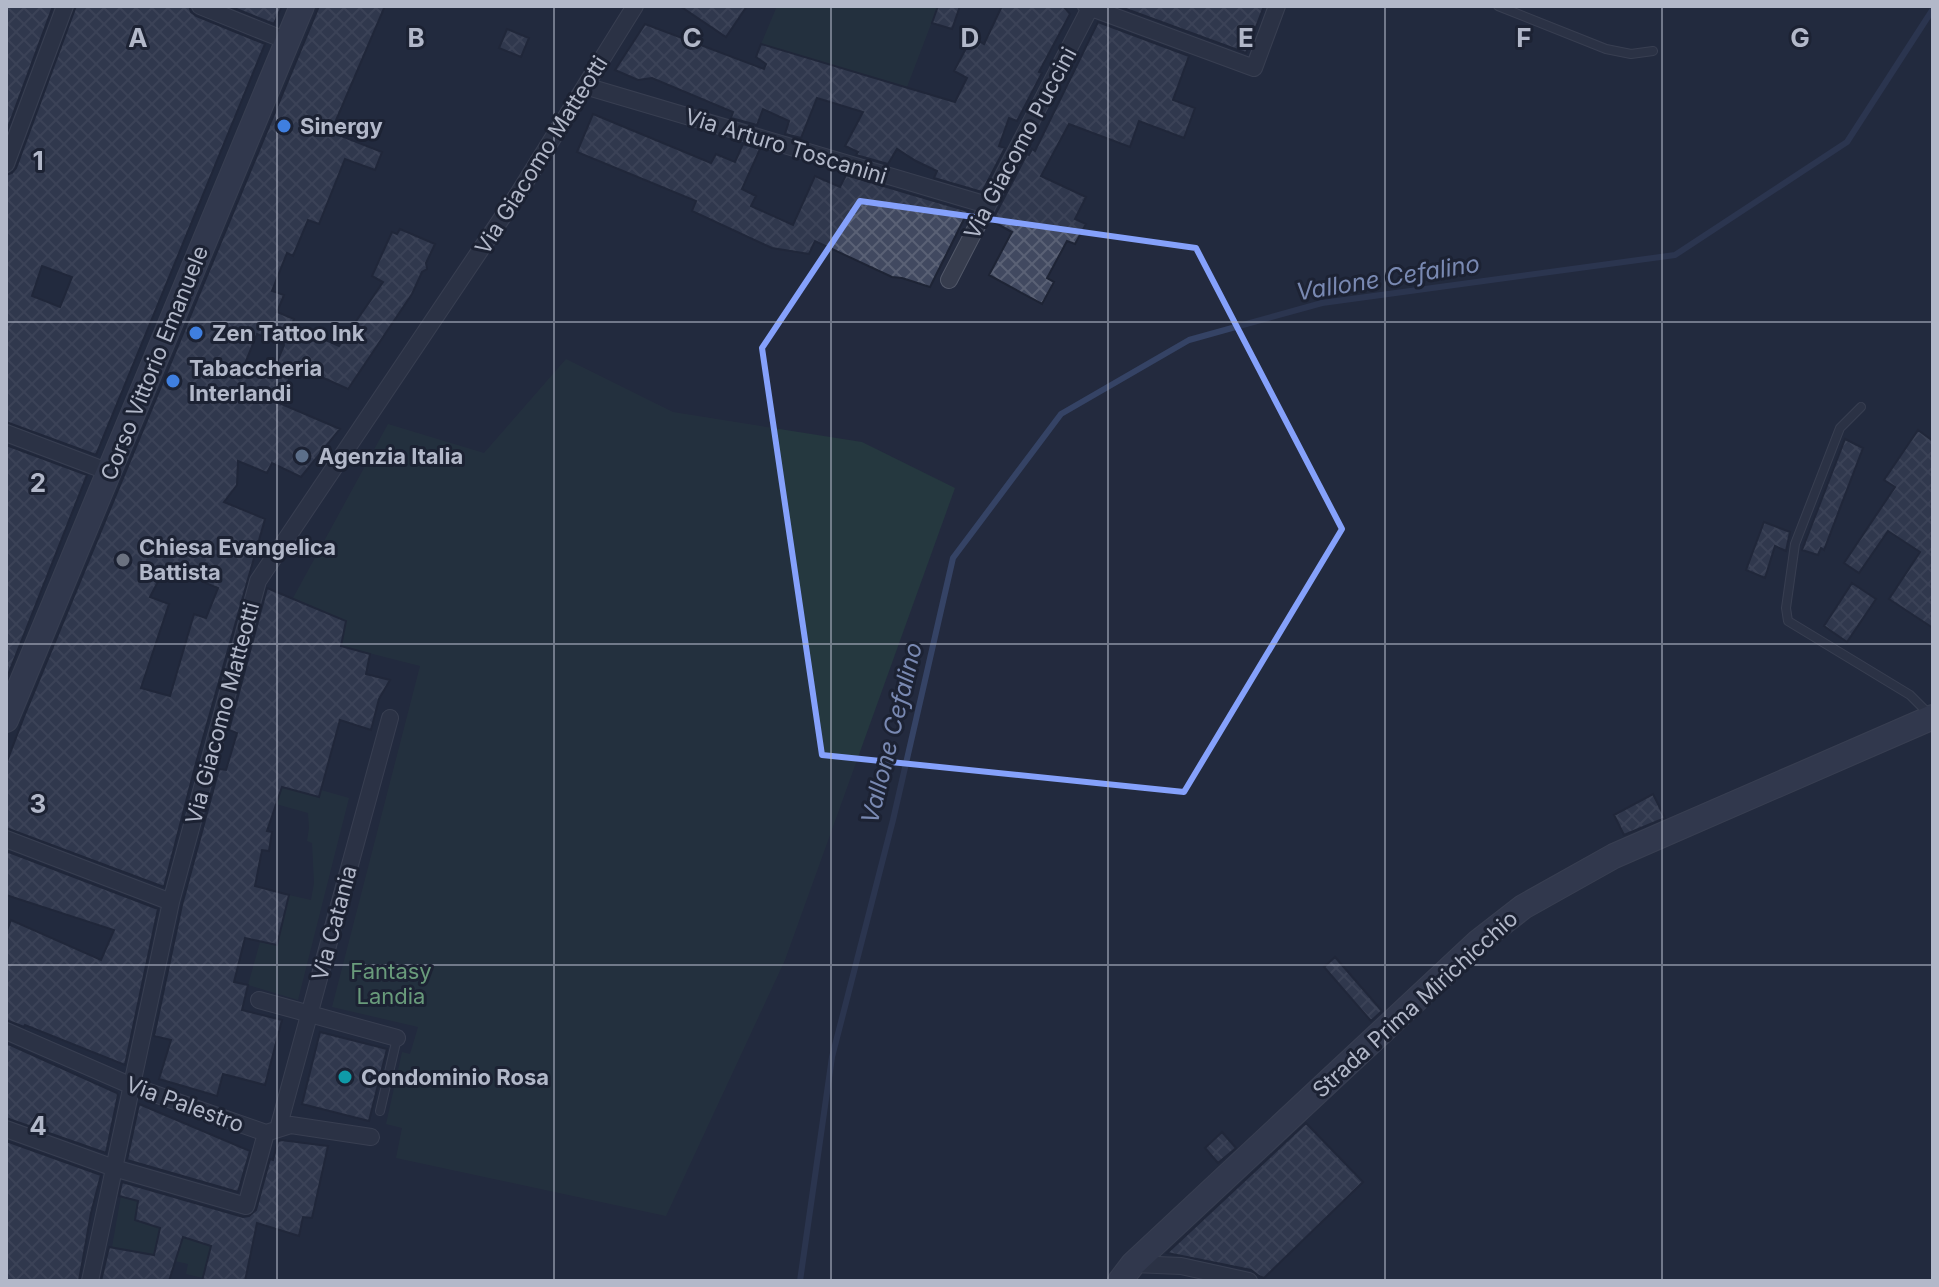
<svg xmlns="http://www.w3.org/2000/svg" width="1939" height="1287" font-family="Inter,sans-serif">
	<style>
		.green { fill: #25383f }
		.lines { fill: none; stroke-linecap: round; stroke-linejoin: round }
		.stream { stroke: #354365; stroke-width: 6 }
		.building { fill: url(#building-cross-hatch); stroke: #1e2435; stroke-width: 2; fill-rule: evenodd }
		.service-casing { stroke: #525869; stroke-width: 10 }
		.minor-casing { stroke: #525869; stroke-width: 18 }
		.secondary-casing { stroke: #525869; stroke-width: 26 }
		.service { stroke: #373d4e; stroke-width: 8 }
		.minor { stroke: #373d4e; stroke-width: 16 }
		.secondary { stroke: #444b61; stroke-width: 24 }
		.marked { fill: none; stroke: #85a1fb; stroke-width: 6; stroke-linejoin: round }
		.grid { fill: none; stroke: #b2b8c9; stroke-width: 2; stroke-opacity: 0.55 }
		.shop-dot { fill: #3f7fe0; stroke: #1c2233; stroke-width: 3 }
		.service-dot { fill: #5c6f8a; stroke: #1c2233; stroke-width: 3 }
		.worship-dot { fill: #6b7280; stroke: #1c2233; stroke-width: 3 }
		.culture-dot { fill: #0f9aa8; stroke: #1c2233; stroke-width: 3 }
		.labels { text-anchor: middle; stroke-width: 6; stroke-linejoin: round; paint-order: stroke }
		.poi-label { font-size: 22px; font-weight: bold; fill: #b2b8c9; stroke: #1c2233; text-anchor: start }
		.street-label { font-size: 22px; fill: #b2b8c9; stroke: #1c2233 }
		.park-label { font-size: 22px; fill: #699b7b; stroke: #1c2233 }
		.water-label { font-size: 24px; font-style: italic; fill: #7989b2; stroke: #1c2233 }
		.grid-label { font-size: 26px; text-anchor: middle; font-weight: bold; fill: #b2b8c9; stroke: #1c2233; stroke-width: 6; stroke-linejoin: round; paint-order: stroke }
	</style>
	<defs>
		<pattern id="building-cross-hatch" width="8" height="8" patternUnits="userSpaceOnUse" patternTransform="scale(2)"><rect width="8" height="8" fill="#414960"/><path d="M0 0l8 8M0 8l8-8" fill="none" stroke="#5a6175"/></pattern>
	</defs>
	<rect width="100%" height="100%" fill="#232a3e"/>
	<path class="green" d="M 777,6 L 938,6 L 907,87 L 761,44 Z
		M 566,359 L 673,412 L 862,442 L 955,488 L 785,960 L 666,1216 L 396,1158 L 402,1128 L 386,1124 L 402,1052 L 410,1054 L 418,1027 L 332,1007 L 420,666 L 341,646 L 346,621 L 293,598 L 388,424 L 484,453 Z
		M 263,781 L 318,797 L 321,790 L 349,798 L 298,1000 L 248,985 L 260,942 L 277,945 L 289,895 L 311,900 L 314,883 L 312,843 L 307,841 L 309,828 L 308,813 L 258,799 Z
		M 121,1196 L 138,1201 L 136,1220 L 211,1246 L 203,1278 L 186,1274 L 188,1264 L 112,1247 Z"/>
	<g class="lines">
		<path class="stream" d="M 800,1281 L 832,1057 L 893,820 L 953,558 L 1061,414 L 1189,340 L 1322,303 L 1675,255 L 1847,142 L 1933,9"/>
	</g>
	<path class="building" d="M 6,6 L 53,6 L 6,133 Z
		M 76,6 L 189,6 L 191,12 L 196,16 L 265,44 L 96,455 L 6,422 L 6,175 L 12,173 L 16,168 ZM 42,266 L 72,277 L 60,307 L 32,296 Z
		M 229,6 L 282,6 L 274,24 Z
		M 319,6 L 385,6 L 331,132 L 382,152 L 375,170 L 345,159 L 319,224 L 308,220 L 293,256 L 287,253 L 272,291 L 284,295 L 277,312 L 294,319 L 292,325 L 339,346 L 383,282 L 372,276 L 392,232 L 397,234 L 400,229 L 435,244 L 426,263 L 427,269 L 422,272 L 412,294 L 348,389 L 295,365 L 279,403 L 340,429 L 301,477 L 272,463 L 267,473 L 238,461 L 237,485 L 224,502 L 265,519 L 196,763 L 164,887 L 6,828 L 6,764 L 25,714 ZM 257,334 L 284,345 L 271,377 L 244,366 ZM 183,564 L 206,571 L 203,582 L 218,588 L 206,618 L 194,614 L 170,696 L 141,688 L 169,604 L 150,597 L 165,568 L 180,573 Z
		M 680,6 L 747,6 L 726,37 Z
		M 938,6 L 960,6 L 952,29 L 932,23 Z
		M 1002,6 L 1063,6 L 1070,14 L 1039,72 L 1042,73 L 1017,121 L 1009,118 L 999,146 L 1005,148 L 982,192 L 934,178 L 937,171 L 916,161 L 897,149 L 888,164 L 856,155 L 858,152 L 845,146 L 863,112 L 817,98 L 801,138 L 785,134 L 789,121 L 763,109 L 757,125 L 731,118 L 733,112 L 652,78 L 638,80 L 615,70 L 645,24 L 764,69 L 766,64 L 756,57 L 761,44 L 955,102 L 967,78 L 954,71 L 972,37 L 984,44 Z
		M 1118,6 L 1264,6 L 1246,53 Z
		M 1098,22 L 1189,56 L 1173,100 L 1195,108 L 1184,138 L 1139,121 L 1130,147 L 1069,124 L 1041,176 L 1086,197 L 1075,219 L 1086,224 L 1075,244 L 1067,241 L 1047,278 L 1054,282 L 1042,304 L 989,275 L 1012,232 L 992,221 L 1027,154 L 1029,155 L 1032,149 L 1035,151 Z
		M 507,29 L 529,38 L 521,57 L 499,48 Z
		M 593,114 L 711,163 L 716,154 L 735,162 L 743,144 L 760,149 L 742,189 L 756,196 L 751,206 L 793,225 L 815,176 L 840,187 L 846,175 L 968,211 L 930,287 L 902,278 L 892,277 L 815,241 L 809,254 L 772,248 L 692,211 L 696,201 L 577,152 Z
		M 1918,430 L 1933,441 L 1933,628 L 1889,599 L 1920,552 L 1888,531 L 1859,573 L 1844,563 L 1895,487 L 1884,480 Z
		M 1845,439 L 1863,448 L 1824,550 L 1821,548 L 1818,555 L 1802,550 Z
		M 6,445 L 87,475 L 8,675 L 6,674 Z
		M 1764,522 L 1790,532 L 1786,551 L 1775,546 L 1765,578 L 1746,570 Z
		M 1852,583 L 1876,599 L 1847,642 L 1824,626 Z
		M 267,588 L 346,621 L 341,646 L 370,654 L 366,674 L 390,680 L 379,699 L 371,730 L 340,720 L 319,797 L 282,787 L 267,831 L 272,832 L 269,851 L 262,850 L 255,886 L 289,895 L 277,945 L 245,938 L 234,982 L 248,985 L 242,1010 L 282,1020 L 265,1085 L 223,1074 L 217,1096 L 159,1079 L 171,1040 L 154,1036 L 182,905 L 219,769 L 226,770 L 237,733 L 229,730 Z
		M 1653,794 L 1665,818 L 1624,835 L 1614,815 Z
		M 6,851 L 158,909 L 125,1065 L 25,1025 L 24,1027 L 6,1020 L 6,933 L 11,920 L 101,960 L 114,930 L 6,895 Z
		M 1335,957 L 1382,1011 L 1371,1021 L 1324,967 Z
		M 320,1032 L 387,1049 L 369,1121 L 302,1104 Z
		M 6,1043 L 117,1093 L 118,1095 L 106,1153 L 6,1118 Z
		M 139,1104 L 250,1151 L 238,1192 L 127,1160 Z
		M 1306,1123 L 1363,1182 L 1264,1278 L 1259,1276 L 1251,1270 L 1167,1253 Z
		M 1222,1132 L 1236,1148 L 1218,1163 L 1205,1148 Z
		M 281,1140 L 328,1146 L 312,1218 L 303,1217 L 299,1236 L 257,1223 L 245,1281 L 202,1281 L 211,1246 L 183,1237 L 169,1281 L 101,1281 L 109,1247 L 154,1255 L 160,1228 L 135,1220 L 138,1201 L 119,1196 L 122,1182 L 243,1217 L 249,1216 L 256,1210 L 270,1159 L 273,1160 L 278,1141 Z
		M 6,1141 L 101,1175 L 91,1213 L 79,1281 L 6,1281 Z"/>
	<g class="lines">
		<defs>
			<path id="service" d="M 1498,6 L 1606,49 L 1631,54 L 1653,51
				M 1861,407 L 1840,428 L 1795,544 L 1786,608 L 1788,621 L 1910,695 L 1929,714
				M 380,1111 L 397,1038"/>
			<path id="minor" d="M 200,6 L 287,41
				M 1086,6 L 1254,68 L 1277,6
				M 585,86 L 987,205
				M 6,164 L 65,6
				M 949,280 L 1091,6
				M 6,433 L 109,472
				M 6,839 L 171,902
				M 259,1000 L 397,1038
				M 6,1031 L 132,1086 L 266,1133 L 291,1125 L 371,1137
				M 6,1129 L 114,1168 L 246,1206 L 266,1133
				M 278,1129 L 390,718
				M 1133,1264 L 1181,1266 L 1249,1281
				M 90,1281 L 171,902 L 258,581 L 518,194 L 635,6"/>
			<path id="secondary" d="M 6,720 L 302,6
				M 1120,1281 L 1133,1264 L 1478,942 L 1523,907 L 1614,856 L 1933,717"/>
		</defs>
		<use href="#service" class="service-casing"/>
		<use href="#minor" class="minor-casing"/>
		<use href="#secondary" class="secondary-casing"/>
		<use href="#service" class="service"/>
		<use href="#minor" class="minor"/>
		<use href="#secondary" class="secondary"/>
	</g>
	<path d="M0 0H1939V1287H0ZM 860,201 L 1196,248 L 1342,529 L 1184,792 L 822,755 L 762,348 Z" fill="#232a3e" fill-opacity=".55" fill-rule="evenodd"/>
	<path class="marked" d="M 860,201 L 1196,248 L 1342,529 L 1184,792 L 822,755 L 762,348 Z"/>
	<path class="grid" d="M 277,6 L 277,1281M 554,6 L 554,1281M 831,6 L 831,1281M 1108,6 L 1108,1281M 1385,6 L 1385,1281M 1662,6 L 1662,1281M 6,322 L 1933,322M 6,644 L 1933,644M 6,965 L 1933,965"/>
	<g class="shop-dot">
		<circle cx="284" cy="126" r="8"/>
		<circle cx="196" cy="333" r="8"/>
		<circle cx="173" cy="381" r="8"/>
	</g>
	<circle class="service-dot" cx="302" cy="456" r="8"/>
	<circle class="worship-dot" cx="123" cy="560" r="8"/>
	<circle class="culture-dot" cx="345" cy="1077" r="8"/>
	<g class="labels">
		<g class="poi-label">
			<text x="300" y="134">Sinergy</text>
			<text x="212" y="341">Zen Tattoo Ink</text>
			<text x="189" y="376">Tabaccheria<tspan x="189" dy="25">Interlandi</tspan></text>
			<text x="318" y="464">Agenzia Italia</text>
			<text x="139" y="555">Chiesa Evangelica<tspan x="139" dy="25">Battista</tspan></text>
			<text x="361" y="1085">Condominio Rosa</text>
		</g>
		<g class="street-label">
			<text transform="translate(1020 143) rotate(-62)" y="8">Via Giacomo Puccini</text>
			<text transform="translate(786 146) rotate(17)" y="8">Via Arturo Toscanini</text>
			<text transform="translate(541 155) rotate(-58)" y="8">Via Giacomo Matteotti</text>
			<text transform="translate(154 363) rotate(-68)" y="8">Corso Vittorio Emanuele</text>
			<text transform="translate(222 713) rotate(-75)" y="8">Via Giacomo Matteotti</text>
			<text transform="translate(334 923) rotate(-75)" y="8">Via Catania</text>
			<text transform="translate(1415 1004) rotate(-42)" y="8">Strada Prima Mirichicchio</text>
			<text transform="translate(185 1104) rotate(20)" y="8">Via Palestro</text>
		</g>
		<g class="park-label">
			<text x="391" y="979">Fantasy<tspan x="391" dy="25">Landia</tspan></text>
		</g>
		<g class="water-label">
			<text transform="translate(1388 278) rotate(-9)" y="8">Vallone Cefalino</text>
			<text transform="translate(892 733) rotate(-76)" y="8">Vallone Cefalino</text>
		</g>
	</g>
	<g class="grid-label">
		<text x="138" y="47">A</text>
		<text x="416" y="47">B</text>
		<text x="692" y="47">C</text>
		<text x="970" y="47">D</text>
		<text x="1246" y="47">E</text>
		<text x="1524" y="47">F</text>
		<text x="1800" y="47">G</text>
		<text x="38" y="170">1</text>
		<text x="38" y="492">2</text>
		<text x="38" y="813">3</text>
		<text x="38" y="1135">4</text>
	</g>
	<rect width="1939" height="1287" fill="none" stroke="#b2b8c9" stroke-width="16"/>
</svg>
